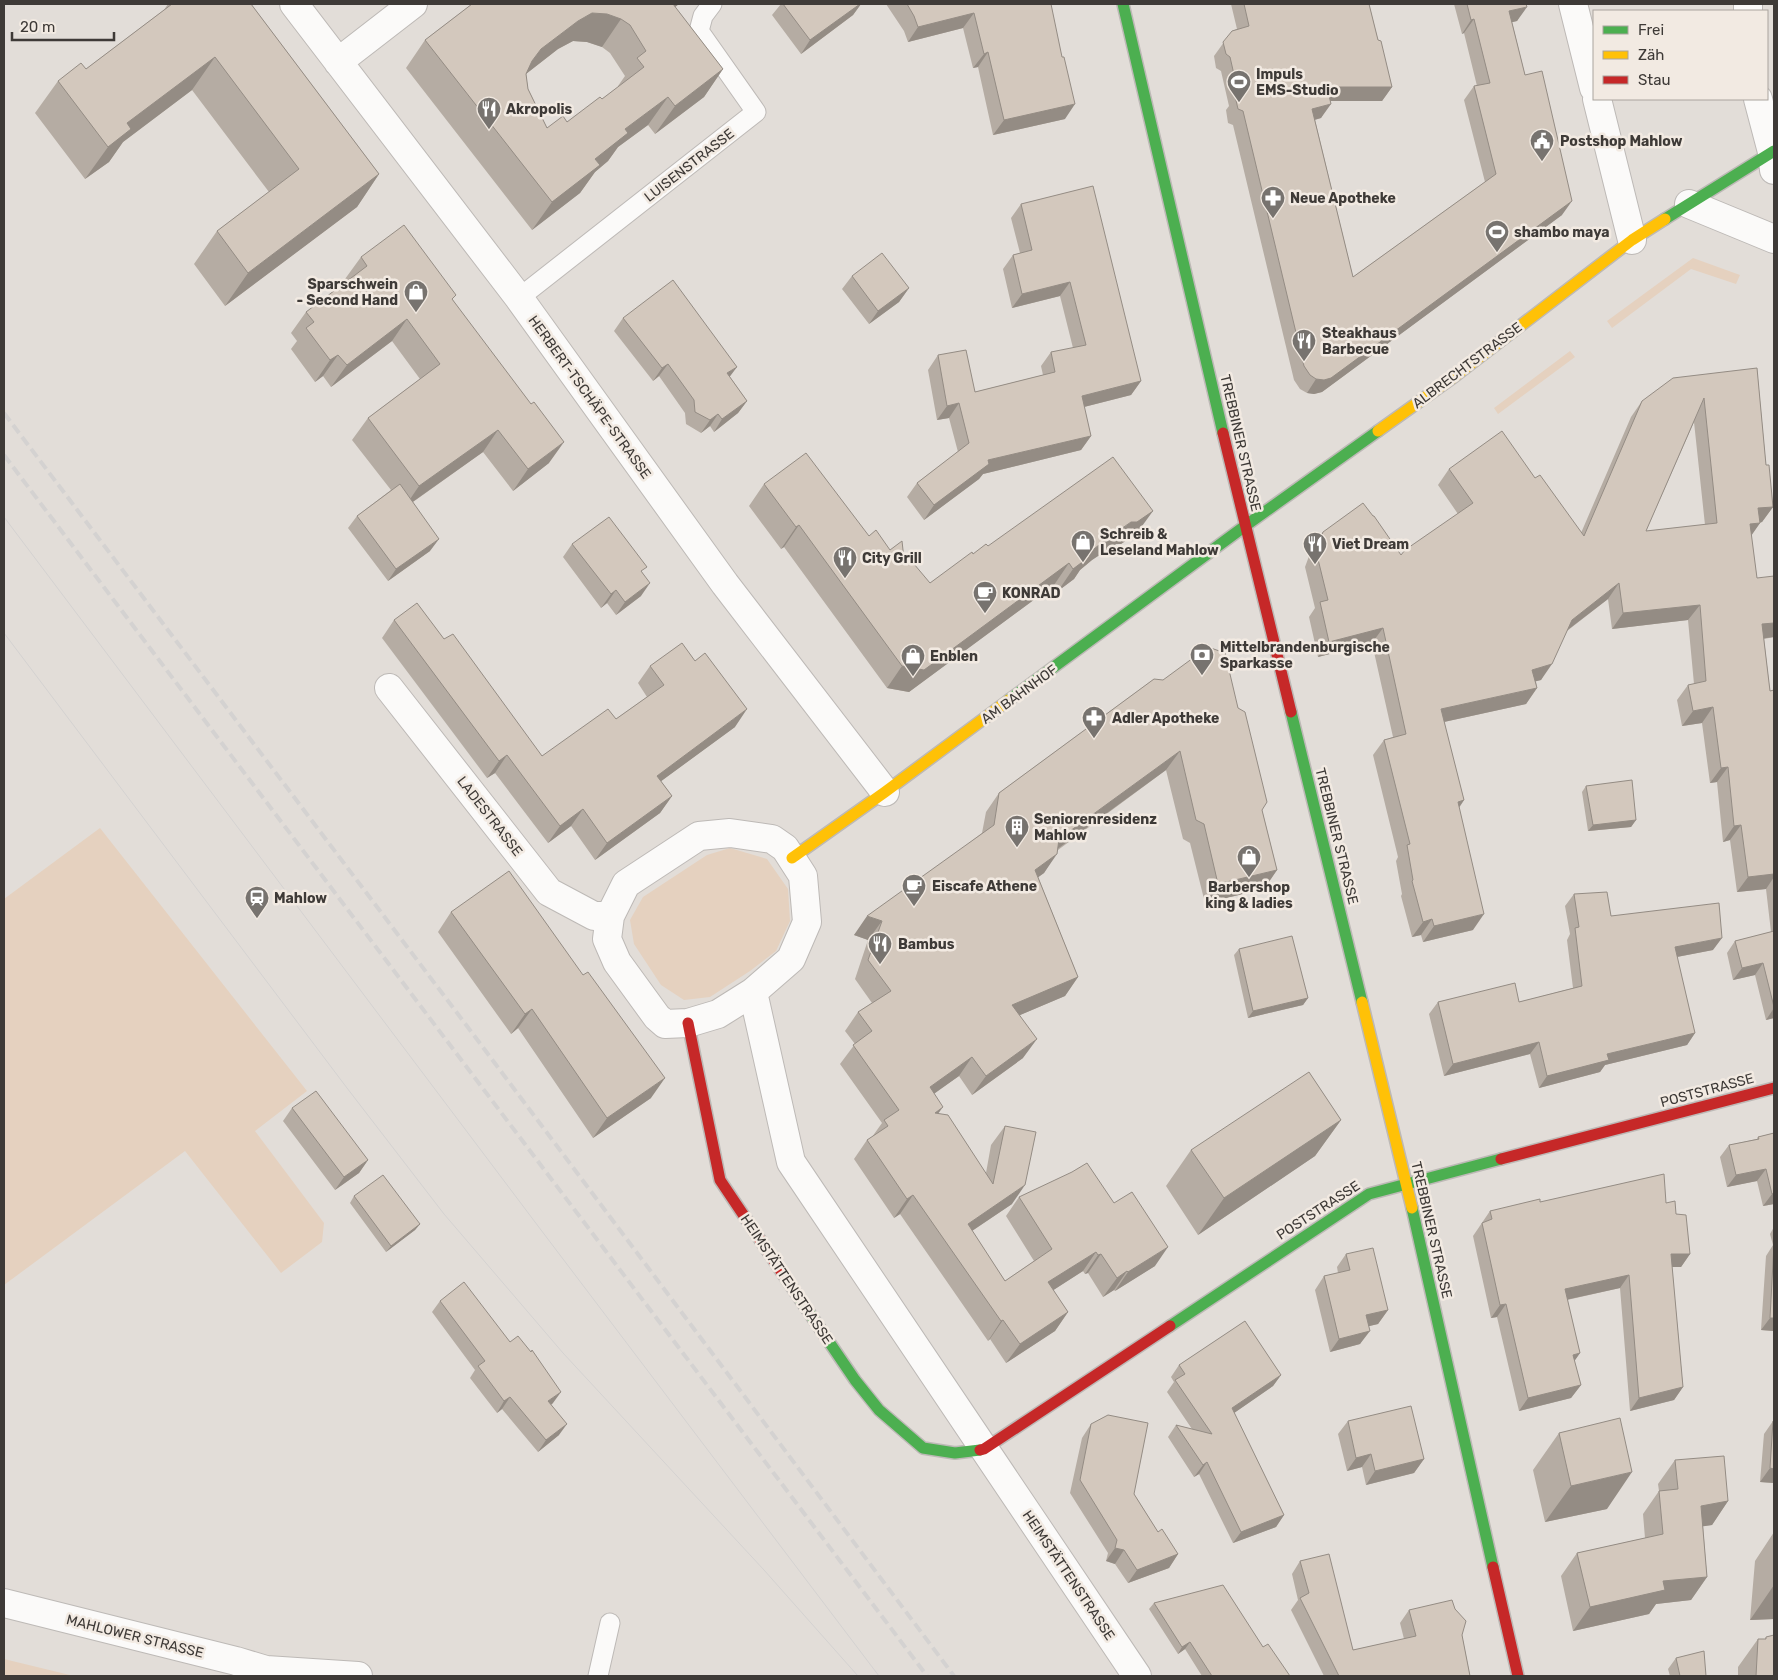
<svg xmlns="http://www.w3.org/2000/svg" width="1778" height="1680" font-family="Rubik,sans-serif">
	<style>
		.green { fill: #e5d1bf }
		.lines { fill: none; stroke-linecap: round; stroke-linejoin: round }
		.lane-casing { stroke: #bdb9b6; stroke-width: 21 }
		.street-casing { stroke: #bdb9b6; stroke-width: 30 }
		.fast-casing { stroke: #bdb9b6; stroke-width: 14 }
		.slow-casing { stroke: #bdb9b6; stroke-width: 14 }
		.jam-casing { stroke: #bdb9b6; stroke-width: 14 }
		.lane { stroke: #fbfaf9; stroke-width: 19 }
		.street { stroke: #fbfaf9; stroke-width: 28 }
		.fast { stroke: #4caf50; stroke-width: 11 }
		.slow { stroke: #ffc107; stroke-width: 11 }
		.jam { stroke: #c62828; stroke-width: 11 }
		.tram { stroke: #d4d2d1; stroke-width: 1 }
		.rail { stroke: #d4d2d1; stroke-width: 4; stroke-dasharray: 10 5; stroke-linecap: butt }
		.wall { fill: #b5aca3; fill-rule: evenodd }
		.shaded-wall { fill: #948c84 }
		.building { fill: #d3c8bd; stroke: #948c84; fill-rule: evenodd }
		.labels { text-anchor: middle; stroke-width: 5; stroke-linejoin: round; paint-order: stroke }
		.poi-label { font-size: 14px; font-weight: bold; fill: #3e3a37; stroke: #f2eae2; text-anchor: start }
		.street-label { font-size: 14px; fill: #3e3a37; stroke: #f2eae2 }
	</style>
	<rect width="100%" height="100%" fill="#e2ddd8"/>
	<path class="green" d="M 1693,258 L 1740,275 L 1736,284 L 1691,269 L 1612,328 L 1607,321 Z
		M 1570,351 L 1575,357 L 1498,414 L 1494,408 Z
		M 100,828 L 307,1091 L 255,1131 L 324,1223 L 322,1242 L 281,1273 L 185,1151 L 4,1285 L 4,899 Z
		M 730,848 L 767,859 L 788,889 L 790,921 L 776,951 L 750,971 L 710,997 L 684,1000 L 661,985 L 634,944 L 630,920 L 643,897 L 707,855 Z
		M 4,1659 L 74,1676 L 4,1676 Z"/>
	<g class="lines">
		<defs>
			<path id="lane" d="M 519,298 L 756,112 L 699,31 L 703,16 L 712,4
				M 598,1676 L 610,1623"/>
			<path id="street" d="M 294,4 L 519,298 L 725,584 L 885,792
				M 1573,4 L 1594,88
				M 1748,11 L 1748,4
				M 338,62 L 413,4
				M 1597,99 L 1632,240
				M 1758,99 L 1772,152 L 1774,170
				M 1689,204 L 1774,239
				M 389,688 L 549,892 L 594,916 L 610,916
				M 730,833 L 772,839 L 785,848 L 803,876 L 807,922 L 791,959 L 753,992 L 718,1014 L 688,1023 L 665,1024 L 657,1017 L 617,962 L 607,939 L 610,916 L 626,884 L 699,836 Z
				M 753,992 L 791,1162 L 1137,1676
				M 4,1603 L 236,1661 L 266,1670 L 279,1676
				M 266,1670 L 358,1676"/>
			<path id="fast" d="M 1123,4 L 1223,433
				M 1665,219 L 1774,151
				M 1009,700 L 1245,526 L 1378,431
				M 1291,712 L 1362,1002
				M 1412,1208 L 1493,1567
				M 787,1280 L 855,1380 L 879,1410 L 923,1448 L 955,1453 L 980,1450
				M 1170,1326 L 1369,1194 L 1501,1159"/>
			<path id="slow" d="M 1378,431 L 1455,376 L 1632,240 L 1665,219
				M 792,858 L 885,792 L 1009,700
				M 1362,1002 L 1412,1208"/>
			<path id="jam" d="M 1223,433 L 1291,712
				M 688,1023 L 720,1180 L 787,1280
				M 1501,1159 L 1774,1088
				M 980,1450 L 984,1449 L 1170,1326
				M 1493,1567 L 1518,1676"/>
		</defs>
		<use href="#lane" class="lane-casing"/>
		<use href="#street" class="street-casing"/>
		<use href="#fast" class="fast-casing"/>
		<use href="#slow" class="slow-casing"/>
		<use href="#jam" class="jam-casing"/>
		<use href="#lane" class="lane"/>
		<use href="#street" class="street"/>
		<use href="#fast" class="fast"/>
		<use href="#slow" class="slow"/>
		<use href="#jam" class="jam"/>
		<path class="tram" d="M 4,517 L 538,1226 L 879,1676
			M 4,633 L 347,1088 L 444,1214 L 563,1353 L 764,1570 L 858,1676"/>
		<path class="rail" d="M 4,413 L 479,1042 L 954,1676
			M 4,455 L 927,1676"/>
	</g>
	<path class="wall" d="M 168,4 L 251,4 L 379,174 L 357,207 L 225,306 L 194,264 L 217,231 L 269,192 L 192,90 L 123,142 L 109,162 L 85,179 L 35,113 L 58,81 L 86,69 L 164,10 Z
		M 472,4 L 679,4 L 675,7 L 723,69 L 704,97 L 655,134 L 648,125 L 618,147 L 608,161 L 595,172 L 580,193 L 532,230 L 406,68 L 425,40 ZM 573,41 L 587,42 L 602,47 L 610,53 L 625,76 L 618,86 L 618,87 L 602,99 L 567,122 L 547,128 L 528,89 L 526,74 L 558,49 Z
		M 781,4 L 861,4 L 853,15 L 801,54 L 772,15 Z
		M 886,4 L 1051,4 L 1065,119 L 993,135 L 978,67 L 973,68 L 963,28 L 908,42 L 904,31 Z
		M 1231,4 L 1369,4 L 1378,40 L 1392,87 L 1382,101 L 1330,101 L 1321,118 L 1315,120 L 1353,277 L 1485,182 L 1464,100 L 1474,86 L 1477,86 L 1464,33 L 1462,34 L 1454,4 L 1526,4 L 1517,21 L 1512,22 L 1525,75 L 1562,215 L 1322,392 L 1314,394 L 1307,393 L 1300,389 L 1294,380 L 1233,125 L 1228,123 L 1226,110 L 1229,106 L 1221,71 L 1216,68 L 1214,56 L 1232,31 L 1237,29 Z
		M 1021,204 L 1141,381 L 1131,395 L 1084,407 L 1091,436 L 1081,450 L 983,474 L 979,479 L 924,520 L 907,497 L 917,483 L 958,452 L 949,418 L 937,420 L 928,370 L 938,355 L 975,392 L 1043,375 L 1041,366 L 1051,352 L 1073,348 L 1060,296 L 1012,308 L 1003,269 L 1013,255 L 1020,253 L 1011,218 Z
		M 361,257 L 453,300 L 549,463 L 513,491 L 483,452 L 413,502 L 430,551 L 388,581 L 348,528 L 357,516 L 391,490 L 352,440 L 368,418 L 420,379 L 392,341 L 331,387 L 323,376 L 315,382 L 291,349 L 297,341 L 291,333 L 306,312 L 347,281 L 345,279 Z
		M 852,276 L 909,288 L 899,302 L 869,324 L 842,289 Z
		M 623,318 L 730,377 L 747,401 L 738,413 L 714,432 L 710,426 L 701,433 L 686,424 L 685,413 L 659,376 L 653,381 L 614,331 Z
		M 1757,368 L 1766,465 L 1773,507 L 1762,522 L 1760,523 L 1751,535 L 1757,578 L 1774,623 L 1774,637 L 1764,639 L 1770,691 L 1774,690 L 1774,1018 L 1766,1020 L 1755,975 L 1733,980 L 1727,953 L 1735,941 L 1771,932 L 1766,889 L 1737,892 L 1730,840 L 1723,842 L 1717,782 L 1710,783 L 1702,723 L 1682,726 L 1677,700 L 1688,685 L 1694,684 L 1688,620 L 1612,629 L 1608,599 L 1567,631 L 1541,680 L 1536,681 L 1537,688 L 1526,704 L 1444,722 L 1464,800 L 1459,808 L 1473,930 L 1423,942 L 1421,935 L 1412,937 L 1401,896 L 1402,894 L 1396,861 L 1398,857 L 1373,755 L 1384,740 L 1393,737 L 1372,643 L 1318,657 L 1309,617 L 1315,608 L 1305,567 L 1312,548 L 1323,532 L 1401,555 L 1458,514 L 1438,485 L 1449,469 L 1535,478 L 1581,533 L 1631,417 L 1642,401 ZM 1694,422 L 1705,525 L 1646,531 Z
		M 764,484 L 869,536 L 904,559 L 930,583 L 973,554 L 988,546 L 1137,533 L 1121,544 L 1116,544 L 1092,560 L 1080,570 L 1074,579 L 1058,591 L 1054,585 L 909,692 L 887,688 L 784,547 L 781,549 L 749,506 Z
		M 572,544 L 643,573 L 641,596 L 616,615 L 607,603 L 601,608 L 563,557 Z
		M 394,620 L 444,639 L 542,756 L 616,719 L 647,697 L 638,683 L 650,666 L 735,727 L 661,781 L 672,796 L 660,813 L 595,860 L 571,826 L 548,843 L 495,773 L 487,778 L 382,638 Z
		M 1154,679 L 1262,810 L 1277,870 L 1264,889 L 1205,903 L 1190,843 L 1183,839 L 1166,770 L 1058,850 L 1044,873 L 1038,877 L 1078,977 L 1065,996 L 1020,1015 L 1023,1058 L 972,1095 L 959,1076 L 934,1093 L 938,1113 L 986,1173 L 991,1145 L 1005,1126 L 1012,1204 L 972,1231 L 1005,1281 L 1034,1261 L 1006,1216 L 1019,1197 L 1155,1266 L 1115,1291 L 1114,1290 L 1103,1297 L 1088,1273 L 1085,1274 L 1083,1271 L 1053,1290 L 1068,1312 L 1055,1331 L 1006,1363 L 990,1339 L 988,1341 L 900,1214 L 894,1218 L 854,1159 L 867,1140 L 872,1137 L 882,1123 L 840,1064 L 855,1044 L 845,1031 L 858,1012 L 872,1003 L 855,979 L 868,940 L 854,935 L 982,833 L 986,812 L 999,793 Z
		M 1586,786 L 1636,820 L 1631,827 L 1588,831 L 1582,792 Z
		M 1574,894 L 1611,916 L 1713,950 L 1677,957 L 1695,1033 L 1687,1045 L 1605,1065 L 1600,1072 L 1539,1088 L 1530,1054 L 1444,1076 L 1429,1014 L 1438,1002 L 1519,1002 L 1573,988 L 1567,940 L 1570,934 L 1565,906 Z
		M 451,912 L 651,1098 L 593,1138 L 518,1028 L 511,1034 L 438,932 Z
		M 1239,949 L 1308,998 L 1303,1005 L 1248,1018 L 1234,955 Z
		M 292,1108 L 368,1160 L 359,1173 L 335,1190 L 283,1121 Z
		M 1341,1120 L 1315,1156 L 1198,1235 L 1166,1186 L 1191,1150 Z
		M 1774,1133 L 1774,1204 L 1763,1206 L 1757,1181 L 1727,1187 L 1720,1157 L 1729,1145 L 1757,1139 L 1758,1137 Z
		M 354,1196 L 420,1224 L 415,1230 L 386,1252 L 350,1203 Z
		M 1540,1202 L 1666,1203 L 1676,1214 L 1690,1254 L 1681,1267 L 1672,1267 L 1683,1387 L 1674,1400 L 1630,1411 L 1620,1288 L 1567,1300 L 1580,1353 L 1574,1361 L 1581,1385 L 1571,1398 L 1519,1411 L 1497,1317 L 1491,1318 L 1473,1236 L 1490,1211 Z
		M 1774,1227 L 1774,1331 L 1761,1330 L 1766,1256 L 1773,1245 L 1770,1234 Z
		M 1346,1254 L 1388,1310 L 1378,1324 L 1369,1326 L 1360,1344 L 1330,1352 L 1315,1290 L 1324,1276 L 1338,1273 L 1337,1267 Z
		M 440,1301 L 553,1403 L 551,1405 L 559,1435 L 538,1452 L 502,1409 L 497,1413 L 470,1378 L 475,1370 L 432,1312 Z
		M 1179,1365 L 1281,1375 L 1273,1386 L 1234,1413 L 1284,1515 L 1276,1527 L 1233,1543 L 1199,1474 L 1194,1477 L 1168,1437 L 1176,1425 L 1192,1429 L 1167,1392 L 1174,1382 L 1171,1377 Z
		M 1348,1421 L 1424,1459 L 1414,1473 L 1366,1485 L 1362,1467 L 1347,1471 L 1338,1434 Z
		M 1773,1421 L 1774,1483 L 1760,1482 L 1764,1434 Z
		M 1091,1424 L 1134,1494 L 1158,1532 L 1178,1554 L 1169,1568 L 1128,1583 L 1115,1564 L 1106,1561 L 1108,1553 L 1070,1493 L 1082,1438 Z
		M 1559,1433 L 1607,1509 L 1545,1522 L 1533,1470 Z
		M 1675,1460 L 1728,1501 L 1712,1525 L 1703,1526 L 1707,1577 L 1691,1600 L 1656,1604 L 1649,1614 L 1573,1631 L 1561,1576 L 1577,1553 L 1645,1538 L 1643,1514 L 1659,1491 L 1658,1484 Z
		M 1774,1532 L 1774,1619 L 1750,1620 L 1755,1561 Z
		M 1300,1561 L 1353,1650 L 1404,1639 L 1400,1623 L 1409,1610 L 1462,1635 L 1470,1676 L 1324,1676 L 1291,1610 L 1298,1600 L 1292,1574 Z
		M 1154,1603 L 1263,1647 L 1290,1676 L 1202,1676 L 1185,1649 L 1178,1654 L 1149,1609 Z
		M 1766,1637 L 1774,1676 L 1738,1676 L 1738,1667 L 1758,1639 L 1765,1639 Z
		M 1676,1658 L 1706,1676 L 1670,1676 L 1668,1669 Z"/>
	<path class="shaded-wall" d="M 666,4 L 679,4 L 649,27 Z
		M 860,4 L 861,4 L 853,15 L 801,54 L 810,40 Z
		M 1527,7 L 1517,21 L 1500,25 L 1509,11 Z
		M 592,13 L 607,14 L 621,19 L 602,47 L 587,42 L 573,41 L 558,49 L 522,77 L 532,61 L 541,49 L 578,21 Z
		M 974,13 L 963,28 L 908,42 L 918,27 Z
		M 1474,19 L 1464,33 L 1462,34 L 1471,20 Z
		M 988,52 L 978,67 L 973,68 L 984,54 Z
		M 215,57 L 192,90 L 123,142 L 109,162 L 85,179 L 108,147 L 127,123 Z
		M 723,69 L 704,97 L 655,134 L 675,106 Z
		M 1327,87 L 1392,87 L 1382,101 L 1317,101 Z
		M 668,97 L 648,125 L 618,147 L 608,161 L 595,172 L 580,193 L 532,230 L 552,202 L 625,129 Z
		M 1075,104 L 1065,119 L 993,135 L 1004,120 Z
		M 1331,104 L 1321,118 L 1302,123 L 1312,109 Z
		M 379,174 L 357,207 L 225,306 L 248,273 Z
		M 1572,201 L 1562,215 L 1322,392 L 1314,394 L 1307,393 L 1316,379 Z
		M 1070,282 L 1060,296 L 1012,308 L 1022,294 Z
		M 909,288 L 899,302 L 869,324 L 878,311 Z
		M 407,319 L 392,341 L 331,387 L 347,365 Z
		M 338,355 L 323,376 L 315,382 L 330,360 Z
		M 668,364 L 659,376 L 653,381 L 662,368 Z
		M 737,367 L 728,379 L 727,373 Z
		M 1141,381 L 1131,395 L 1072,410 L 1082,396 Z
		M 747,401 L 738,413 L 714,432 L 722,419 Z
		M 959,403 L 949,418 L 937,420 L 947,406 Z
		M 718,414 L 710,426 L 701,433 L 710,420 Z
		M 498,430 L 483,452 L 404,508 L 419,486 Z
		M 1091,436 L 1081,450 L 983,474 L 979,479 L 924,520 L 934,505 L 988,460 Z
		M 564,442 L 549,463 L 513,491 L 528,469 Z
		M 1773,507 L 1762,522 L 1747,524 L 1758,508 Z
		M 1153,511 L 1137,533 L 1121,544 L 1116,544 L 1092,560 L 1080,570 L 1074,579 L 1058,591 L 1073,569 L 1090,552 L 1131,522 Z
		M 1760,523 L 1749,539 L 1750,524 Z
		M 799,525 L 784,547 L 781,549 L 796,527 Z
		M 439,539 L 430,551 L 388,581 L 396,569 Z
		M 1069,563 L 1054,585 L 909,692 L 887,688 L 902,666 Z
		M 650,583 L 641,596 L 616,615 L 625,602 Z
		M 1619,583 L 1608,599 L 1561,635 L 1572,620 Z
		M 616,590 L 607,603 L 601,608 L 611,594 Z
		M 1700,605 L 1688,620 L 1612,629 L 1623,613 Z
		M 1774,623 L 1774,637 L 1751,640 L 1762,624 Z
		M 1383,628 L 1372,643 L 1318,657 L 1329,642 Z
		M 1552,664 L 1541,680 L 1521,685 L 1532,670 Z
		M 1537,688 L 1526,704 L 1430,725 L 1441,709 Z
		M 1713,707 L 1702,723 L 1682,726 L 1693,711 Z
		M 747,709 L 735,727 L 645,793 L 657,776 Z
		M 1180,751 L 1166,770 L 1045,858 L 1059,839 Z
		M 507,755 L 495,773 L 487,778 L 499,761 Z
		M 1728,767 L 1717,782 L 1710,783 L 1721,768 Z
		M 672,796 L 660,813 L 595,860 L 607,843 Z
		M 1464,800 L 1453,816 L 1458,802 Z
		M 583,809 L 571,826 L 548,843 L 560,826 Z
		M 1636,820 L 1631,827 L 1588,831 L 1593,825 Z
		M 1741,825 L 1730,840 L 1723,842 L 1734,826 Z
		M 1057,854 L 1044,873 L 1022,889 L 1035,870 Z
		M 1277,870 L 1264,889 L 1205,903 L 1218,884 Z
		M 1774,874 L 1774,877 L 1766,889 L 1737,892 L 1748,877 Z
		M 1484,914 L 1473,930 L 1423,942 L 1434,926 Z
		M 867,916 L 882,921 L 868,940 L 854,935 Z
		M 1432,919 L 1421,935 L 1412,937 L 1423,922 Z
		M 1722,938 L 1713,950 L 1666,959 L 1675,947 Z
		M 1763,963 L 1755,975 L 1733,980 L 1742,968 Z
		M 1078,977 L 1065,996 L 999,1024 L 1012,1005 Z
		M 1308,998 L 1303,1005 L 1248,1018 L 1253,1011 Z
		M 1774,1008 L 1774,1018 L 1766,1020 Z
		M 532,1009 L 518,1028 L 511,1034 L 525,1014 Z
		M 1695,1033 L 1687,1045 L 1605,1065 L 1600,1072 L 1539,1088 L 1547,1076 L 1607,1054 Z
		M 1037,1039 L 1023,1058 L 972,1095 L 986,1076 Z
		M 1539,1042 L 1530,1054 L 1444,1076 L 1453,1064 Z
		M 972,1057 L 959,1076 L 917,1106 L 930,1087 Z
		M 665,1078 L 651,1098 L 593,1138 L 607,1118 Z
		M 943,1107 L 929,1126 L 935,1113 Z
		M 1341,1120 L 1315,1156 L 1198,1235 L 1224,1198 Z
		M 368,1160 L 359,1173 L 335,1190 L 344,1177 Z
		M 1766,1169 L 1757,1181 L 1727,1187 L 1736,1175 Z
		M 1025,1185 L 1012,1204 L 954,1243 L 968,1224 Z
		M 1774,1193 L 1774,1204 L 1763,1206 L 1772,1194 Z
		M 913,1195 L 900,1214 L 894,1218 L 907,1199 Z
		M 420,1224 L 415,1230 L 386,1252 L 391,1246 Z
		M 1168,1247 L 1155,1266 L 1115,1291 L 1128,1272 Z
		M 1096,1252 L 1083,1271 L 1035,1302 L 1048,1282 Z
		M 1101,1254 L 1088,1273 L 1085,1274 L 1098,1255 Z
		M 1671,1254 L 1690,1254 L 1681,1267 L 1662,1267 Z
		M 1127,1271 L 1114,1290 L 1103,1297 L 1117,1278 Z
		M 1629,1275 L 1620,1288 L 1556,1302 L 1565,1289 Z
		M 1506,1304 L 1497,1317 L 1491,1318 L 1500,1305 Z
		M 1388,1310 L 1378,1324 L 1357,1329 L 1366,1315 Z
		M 1068,1312 L 1055,1331 L 1006,1363 L 1020,1344 Z
		M 1770,1318 L 1774,1318 L 1774,1331 L 1761,1330 Z
		M 1003,1320 L 990,1339 L 988,1341 L 1001,1321 Z
		M 1370,1331 L 1360,1344 L 1330,1352 L 1339,1339 Z
		M 1580,1353 L 1571,1366 L 1573,1355 Z
		M 1281,1375 L 1273,1386 L 1224,1420 L 1232,1408 Z
		M 1581,1385 L 1571,1398 L 1519,1411 L 1528,1398 Z
		M 1683,1387 L 1674,1400 L 1630,1411 L 1639,1398 Z
		M 561,1392 L 553,1403 L 540,1413 L 548,1401 Z
		M 510,1397 L 502,1409 L 497,1413 L 504,1401 Z
		M 567,1424 L 559,1435 L 538,1452 L 546,1440 Z
		M 1371,1454 L 1362,1467 L 1347,1471 L 1356,1458 Z
		M 1424,1459 L 1414,1473 L 1366,1485 L 1375,1471 Z
		M 1207,1462 L 1199,1474 L 1194,1477 L 1203,1465 Z
		M 1770,1468 L 1774,1469 L 1774,1483 L 1760,1482 Z
		M 1632,1472 L 1607,1509 L 1545,1522 L 1571,1486 Z
		M 1728,1501 L 1712,1525 L 1685,1529 L 1701,1506 Z
		M 1284,1515 L 1276,1527 L 1233,1543 L 1241,1532 Z
		M 1115,1548 L 1124,1550 L 1115,1564 L 1106,1561 Z
		M 1178,1554 L 1169,1568 L 1128,1583 L 1137,1570 Z
		M 1707,1577 L 1691,1600 L 1656,1604 L 1649,1614 L 1573,1631 L 1590,1607 L 1663,1581 Z
		M 1774,1585 L 1774,1619 L 1750,1620 Z
		M 1190,1642 L 1185,1649 L 1178,1654 L 1182,1647 Z"/>
	<path class="building" d="M 172,4 L 251,4 L 379,174 L 248,273 L 217,231 L 299,169 L 215,57 L 127,123 L 131,129 L 108,147 L 58,81 L 81,63 L 86,69 Z
		M 472,4 L 673,4 L 723,69 L 675,106 L 668,97 L 625,129 L 628,133 L 595,159 L 600,165 L 552,202 L 425,40 ZM 592,13 L 607,14 L 621,19 L 630,25 L 646,51 L 637,58 L 644,67 L 602,99 L 600,97 L 567,122 L 563,116 L 547,128 L 528,89 L 526,74 L 532,61 L 541,49 L 578,21 Z
		M 783,4 L 860,4 L 810,40 Z
		M 907,4 L 1051,4 L 1062,57 L 1064,57 L 1075,104 L 1004,120 L 988,52 L 984,54 L 974,13 L 918,27 L 914,16 Z
		M 1244,4 L 1369,4 L 1378,40 L 1381,41 L 1392,87 L 1327,87 L 1331,104 L 1312,109 L 1353,277 L 1496,174 L 1474,86 L 1490,83 L 1474,19 L 1471,20 L 1467,4 L 1526,4 L 1527,7 L 1509,11 L 1525,75 L 1542,71 L 1572,201 L 1331,378 L 1324,380 L 1316,379 L 1310,375 L 1304,366 L 1243,111 L 1238,109 L 1235,96 L 1238,92 L 1230,57 L 1226,54 L 1223,42 L 1232,31 L 1249,26 Z
		M 1093,186 L 1141,381 L 1082,396 L 1091,436 L 988,460 L 989,464 L 934,505 L 917,483 L 969,443 L 959,403 L 947,406 L 938,355 L 966,350 L 975,392 L 1055,372 L 1051,352 L 1086,345 L 1070,282 L 1022,294 L 1013,255 L 1032,250 L 1021,204 Z
		M 404,225 L 456,295 L 452,299 L 531,404 L 534,402 L 564,442 L 528,469 L 498,430 L 419,486 L 368,418 L 440,364 L 407,319 L 347,365 L 338,355 L 330,360 L 306,328 L 314,322 L 306,312 L 367,266 L 361,257 Z
		M 882,253 L 909,288 L 878,311 L 852,276 Z
		M 673,280 L 737,367 L 727,373 L 747,401 L 722,419 L 718,414 L 710,420 L 695,412 L 694,400 L 668,364 L 662,368 L 623,318 Z
		M 1757,368 L 1766,465 L 1769,465 L 1773,507 L 1758,508 L 1760,523 L 1750,524 L 1757,578 L 1774,576 L 1774,623 L 1762,624 L 1770,691 L 1774,690 L 1774,874 L 1748,877 L 1741,825 L 1734,826 L 1728,767 L 1721,768 L 1713,707 L 1693,711 L 1688,685 L 1706,681 L 1700,605 L 1623,613 L 1619,583 L 1572,620 L 1552,664 L 1532,670 L 1537,688 L 1441,709 L 1464,800 L 1458,802 L 1484,914 L 1434,926 L 1432,919 L 1423,922 L 1412,881 L 1413,880 L 1407,845 L 1410,844 L 1384,740 L 1406,734 L 1383,628 L 1329,642 L 1320,602 L 1328,600 L 1316,551 L 1323,532 L 1363,503 L 1373,516 L 1374,516 L 1401,555 L 1405,550 L 1473,503 L 1449,469 L 1502,431 L 1535,478 L 1540,475 L 1584,536 L 1642,401 L 1673,378 ZM 1704,398 L 1717,523 L 1646,531 Z
		M 806,453 L 869,536 L 876,530 L 890,550 L 902,541 L 904,559 L 914,564 L 930,583 L 972,552 L 973,554 L 986,544 L 988,546 L 1113,457 L 1153,511 L 1137,522 L 1131,522 L 1108,538 L 1090,552 L 1089,557 L 1073,569 L 1069,563 L 924,670 L 902,666 L 799,525 L 796,527 L 764,484 Z
		M 400,484 L 439,539 L 396,569 L 357,516 Z
		M 609,517 L 647,567 L 641,571 L 650,583 L 625,602 L 616,590 L 611,594 L 572,544 Z
		M 417,603 L 444,639 L 453,634 L 542,756 L 608,709 L 616,719 L 664,685 L 650,666 L 682,643 L 695,661 L 705,653 L 747,709 L 657,776 L 672,796 L 607,843 L 583,809 L 560,826 L 507,755 L 499,761 L 394,620 Z
		M 1208,647 L 1225,653 L 1238,708 L 1245,712 L 1267,802 L 1262,810 L 1277,870 L 1218,884 L 1204,824 L 1196,820 L 1180,751 L 1059,839 L 1057,854 L 1035,870 L 1078,977 L 1012,1005 L 1037,1039 L 986,1076 L 972,1057 L 930,1087 L 943,1107 L 935,1113 L 948,1115 L 993,1184 L 1005,1126 L 1036,1132 L 1025,1185 L 968,1224 L 1005,1281 L 1052,1249 L 1019,1197 L 1072,1172 L 1087,1163 L 1114,1203 L 1132,1192 L 1168,1247 L 1128,1272 L 1127,1271 L 1117,1278 L 1101,1254 L 1098,1255 L 1096,1252 L 1048,1282 L 1068,1312 L 1020,1344 L 1003,1320 L 1001,1321 L 913,1195 L 907,1199 L 867,1140 L 888,1126 L 884,1120 L 899,1110 L 853,1045 L 872,1031 L 858,1012 L 891,991 L 868,960 L 882,921 L 867,916 L 994,825 L 999,793 L 1154,679 L 1163,680 Z
		M 1632,780 L 1636,820 L 1593,825 L 1586,786 Z
		M 509,871 L 583,975 L 588,972 L 665,1078 L 607,1118 L 532,1009 L 525,1014 L 451,912 Z
		M 1607,892 L 1611,916 L 1719,903 L 1722,938 L 1675,947 L 1695,1033 L 1607,1054 L 1609,1060 L 1547,1076 L 1539,1042 L 1453,1064 L 1438,1002 L 1515,983 L 1519,1002 L 1582,986 L 1575,928 L 1579,927 L 1574,894 Z
		M 1774,931 L 1774,1007 L 1763,963 L 1742,968 L 1735,941 Z
		M 1292,936 L 1308,998 L 1253,1011 L 1239,949 Z
		M 1309,1072 L 1341,1120 L 1224,1198 L 1191,1150 Z
		M 316,1091 L 368,1160 L 344,1177 L 292,1108 Z
		M 1774,1133 L 1774,1193 L 1772,1194 L 1766,1169 L 1736,1175 L 1729,1145 L 1759,1139 L 1758,1137 Z
		M 1664,1174 L 1666,1203 L 1675,1201 L 1676,1214 L 1686,1215 L 1690,1254 L 1671,1254 L 1683,1387 L 1639,1398 L 1629,1275 L 1565,1289 L 1580,1353 L 1573,1355 L 1581,1385 L 1528,1398 L 1506,1304 L 1500,1305 L 1482,1223 L 1492,1219 L 1490,1211 L 1540,1199 L 1540,1202 Z
		M 383,1175 L 420,1224 L 391,1246 L 354,1196 Z
		M 1774,1244 L 1774,1318 L 1770,1318 Z
		M 1373,1248 L 1388,1310 L 1366,1315 L 1370,1331 L 1339,1339 L 1324,1276 L 1350,1270 L 1346,1254 Z
		M 464,1282 L 510,1342 L 518,1336 L 531,1352 L 532,1350 L 561,1392 L 548,1401 L 567,1424 L 546,1440 L 510,1397 L 504,1401 L 478,1366 L 485,1361 L 440,1301 Z
		M 1245,1321 L 1281,1375 L 1232,1408 L 1284,1515 L 1241,1532 L 1207,1462 L 1203,1465 L 1176,1425 L 1212,1434 L 1175,1380 L 1185,1374 L 1179,1365 Z
		M 1411,1406 L 1424,1459 L 1375,1471 L 1371,1454 L 1356,1458 L 1348,1421 Z
		M 1108,1415 L 1148,1423 L 1134,1494 L 1158,1532 L 1162,1529 L 1178,1554 L 1137,1570 L 1124,1550 L 1115,1548 L 1117,1540 L 1080,1480 L 1091,1424 Z
		M 1620,1418 L 1632,1472 L 1571,1486 L 1559,1433 Z
		M 1773,1421 L 1774,1421 L 1774,1469 L 1770,1468 Z
		M 1724,1456 L 1728,1501 L 1701,1506 L 1707,1577 L 1663,1581 L 1665,1590 L 1590,1607 L 1577,1553 L 1663,1534 L 1659,1491 L 1678,1489 L 1675,1460 Z
		M 1329,1554 L 1353,1650 L 1416,1636 L 1409,1610 L 1452,1600 L 1455,1609 L 1466,1621 L 1462,1635 L 1470,1676 L 1339,1676 L 1300,1598 L 1309,1593 L 1300,1561 Z
		M 1223,1585 L 1263,1647 L 1268,1644 L 1290,1676 L 1212,1676 L 1190,1642 L 1182,1647 L 1154,1603 Z
		M 1774,1635 L 1774,1676 L 1756,1676 L 1758,1639 L 1766,1639 L 1766,1637 Z
		M 1704,1651 L 1706,1676 L 1680,1676 L 1676,1658 Z"/>
	<defs>
		<symbol id="stadium-pin" viewBox="-11 -11 22 30"><path d="M0 17L-7.5 6A9.5 9.5 0 1 1 7.5 6Z" fill="#77736f" stroke="#f2eae2"/><path d="M0-5a6.5 5 0 1 0 0 10a6.5 5 0 1 0 0-10ZM-3.5-1.8h7v3.6h-7Z" fill="#fff"/></symbol>
		<symbol id="restaurant-pin" viewBox="-11 -11 22 30"><path d="M0 17L-7.5 6A9.5 9.5 0 1 1 7.5 6Z" fill="#77736f" stroke="#f2eae2"/><path d="M-5-6h1v4h1v-4h1v4h1v-4h1v5L-1.5 .5V6h-2V.5L-5-1ZM5-6V6H3V1.5H1.5Q1.5-4 5-6Z" fill="#fff"/></symbol>
		<symbol id="civic-pin" viewBox="-11 -11 22 30"><path d="M0 17L-7.5 6A9.5 9.5 0 1 1 7.5 6Z" fill="#77736f" stroke="#f2eae2"/><path d="M-.6-6.5H3V-4.5H.6V-3L4-1V1h2V6H-6V1h2V-1L-.6-3ZM-1.2 2.5V6h2.4V2.5Z" fill="#fff"/></symbol>
		<symbol id="pharmacy-pin" viewBox="-11 -11 22 30"><path d="M0 17L-7.5 6A9.5 9.5 0 1 1 7.5 6Z" fill="#77736f" stroke="#f2eae2"/><path d="M-2-6h4v4h4v4h-4v4h-4v-4h-4v-4h4Z" fill="#fff"/></symbol>
		<symbol id="shop-pin" viewBox="-11 -11 22 30"><path d="M0 17L-7.5 6A9.5 9.5 0 1 1 7.5 6Z" fill="#77736f" stroke="#f2eae2"/><path d="M-5-2.5h2.3a2.7 3.5 0 0 1 5.4 0H5L5.5 6h-11ZM-1.5-2.5h3a1.5 2.3 0 0 0-3 0Z" fill="#fff"/></symbol>
		<symbol id="cafe-pin" viewBox="-11 -11 22 30"><path d="M0 17L-7.5 6A9.5 9.5 0 1 1 7.5 6Z" fill="#77736f" stroke="#f2eae2"/><path d="M-5.5-4.5H6V0H3Q3 3.5 0 3.5H-2.5Q-5.5 3.5-5.5 0ZM3-3.2v2h1.7v-2ZM-6 4.5H4V6H-6Z" fill="#fff"/></symbol>
		<symbol id="bank-pin" viewBox="-11 -11 22 30"><path d="M0 17L-7.5 6A9.5 9.5 0 1 1 7.5 6Z" fill="#77736f" stroke="#f2eae2"/><path d="M-6-4H6V4H-6ZM0-2.3a2.3 2.3 0 1 0 0 4.6a2.3 2.3 0 1 0 0-4.6Z" fill="#fff"/></symbol>
		<symbol id="building-pin" viewBox="-11 -11 22 30"><path d="M0 17L-7.5 6A9.5 9.5 0 1 1 7.5 6Z" fill="#77736f" stroke="#f2eae2"/><path d="M-4-6H4V6H1V3H-1V6H-4ZM-2.5-4.3h1.7v1.8h-1.7ZM.8-4.3h1.7v1.8H.8ZM-2.5-1h1.7V.8h-1.7ZM.8-1h1.7V.8H.8Z" fill="#fff"/></symbol>
		<symbol id="station-pin" viewBox="-11 -11 22 30"><path d="M0 17L-7.5 6A9.5 9.5 0 1 1 7.5 6Z" fill="#77736f" stroke="#f2eae2"/><path d="M-3-6H3Q5-6 5-4V2Q5 4 3 4L4.5 6H3L1.5 4h-3L-3 6H-4.5L-3 4Q-5 4-5 2V-4Q-5-6-3-6ZM-3.5-4v3h7v-3ZM-3.5 1v1.5H-2V1ZM2 1v1.5H3.5V1Z" fill="#fff"/></symbol>
	</defs>
	<g fill-rule="evenodd">
		<use href="#stadium-pin" x="1225" y="68" width="28" height="38"/>
		<use href="#restaurant-pin" x="475" y="95" width="28" height="38"/>
		<use href="#civic-pin" x="1528" y="127" width="28" height="38"/>
		<use href="#pharmacy-pin" x="1259" y="184" width="28" height="38"/>
		<use href="#stadium-pin" x="1483" y="218" width="28" height="38"/>
		<use href="#shop-pin" x="402" y="278" width="28" height="38"/>
		<use href="#restaurant-pin" x="1290" y="327" width="28" height="38"/>
		<use href="#shop-pin" x="1069" y="528" width="28" height="38"/>
		<use href="#restaurant-pin" x="1301" y="530" width="28" height="38"/>
		<use href="#restaurant-pin" x="831" y="544" width="28" height="38"/>
		<use href="#cafe-pin" x="971" y="579" width="28" height="38"/>
		<use href="#bank-pin" x="1188" y="641" width="28" height="38"/>
		<use href="#shop-pin" x="899" y="642" width="28" height="38"/>
		<use href="#pharmacy-pin" x="1080" y="704" width="28" height="38"/>
		<use href="#building-pin" x="1003" y="813" width="28" height="38"/>
		<use href="#shop-pin" x="1235" y="843" width="28" height="38"/>
		<use href="#cafe-pin" x="900" y="872" width="28" height="38"/>
		<use href="#station-pin" x="243" y="884" width="28" height="38"/>
		<use href="#restaurant-pin" x="866" y="930" width="28" height="38"/>
	</g>
	<g class="labels">
		<g class="poi-label">
			<text x="1256" y="79">Impuls<tspan x="1256" dy="16">EMS-Studio</tspan></text>
			<text x="506" y="114">Akropolis</text>
			<text x="1560" y="146">Postshop Mahlow</text>
			<text x="1290" y="203">Neue Apotheke</text>
			<text x="1514" y="237">shambo maya</text>
			<text x="398" y="289" text-anchor="end">Sparschwein<tspan x="398" dy="16">- Second Hand</tspan></text>
			<text x="1322" y="338">Steakhaus<tspan x="1322" dy="16">Barbecue</tspan></text>
			<text x="1100" y="539">Schreib &amp;<tspan x="1100" dy="16">Leseland Mahlow</tspan></text>
			<text x="1332" y="549">Viet Dream</text>
			<text x="862" y="563">City Grill</text>
			<text x="1002" y="598">KONRAD</text>
			<text x="1220" y="652">Mittelbrandenburgische<tspan x="1220" dy="16">Sparkasse</tspan></text>
			<text x="930" y="661">Enblen</text>
			<text x="1112" y="723">Adler Apotheke</text>
			<text x="1034" y="824">Seniorenresidenz<tspan x="1034" dy="16">Mahlow</tspan></text>
			<text x="932" y="891">Eiscafe Athene</text>
			<text x="1249" y="892" text-anchor="middle">Barbershop<tspan x="1249" dy="16">king &amp; ladies</tspan></text>
			<text x="274" y="903">Mahlow</text>
			<text x="898" y="949">Bambus</text>
		</g>
		<g class="street-label">
			<text transform="translate(689 165) rotate(-38)" y="5">LUISENSTRASSE</text>
			<text transform="translate(1467 365) rotate(-37)" y="5">ALBRECHTSTRASSE</text>
			<text transform="translate(590 397) rotate(54)" y="5">HERBERT-TSCHÄPE-STRASSE</text>
			<text transform="translate(1241 443) rotate(77)" y="5">TREBBINER STRASSE</text>
			<text transform="translate(1019 694) rotate(-36)" y="5">AM BAHNHOF</text>
			<text transform="translate(490 816) rotate(52)" y="5">LADESTRASSE</text>
			<text transform="translate(1337 836) rotate(76)" y="5">TREBBINER STRASSE</text>
			<text transform="translate(1707 1090) rotate(-15)" y="5">POSTSTRASSE</text>
			<text transform="translate(1318 1210) rotate(-33)" y="5">POSTSTRASSE</text>
			<text transform="translate(1432 1230) rotate(77)" y="5">TREBBINER STRASSE</text>
			<text transform="translate(787 1279) rotate(56)" y="5">HEIMSTÄTTENSTRASSE</text>
			<text transform="translate(1069 1575) rotate(56)" y="5">HEIMSTÄTTENSTRASSE</text>
			<text transform="translate(135 1636) rotate(14)" y="5">MAHLOWER STRASSE</text>
		</g>
	</g>
	<rect width="1778" height="1680" fill="none" stroke="#3e3a37" stroke-width="10"/>
	<rect x="1593" y="10" width="175" height="90" fill="#f2eae2" stroke="#aaa49e"/>
	<rect x="1603" y="26" width="25" height="8" fill="#4caf50" stroke="#aaa49e"/>
	<text x="1638" y="35" font-size="15" fill="#3e3a37">Frei</text>
	<rect x="1603" y="51" width="25" height="8" fill="#ffc107" stroke="#aaa49e"/>
	<text x="1638" y="60" font-size="15" fill="#3e3a37">Zäh</text>
	<rect x="1603" y="76" width="25" height="8" fill="#c62828" stroke="#aaa49e"/>
	<text x="1638" y="85" font-size="15" fill="#3e3a37">Stau</text>
	<path d="M12 32v8h102v-8" fill="none" stroke="#3e3a37" stroke-width="2.5"/>
	<text x="20" y="32" font-size="15" fill="#3e3a37" stroke="#f2eae2" stroke-width="4" paint-order="stroke">20 m</text>
</svg>
